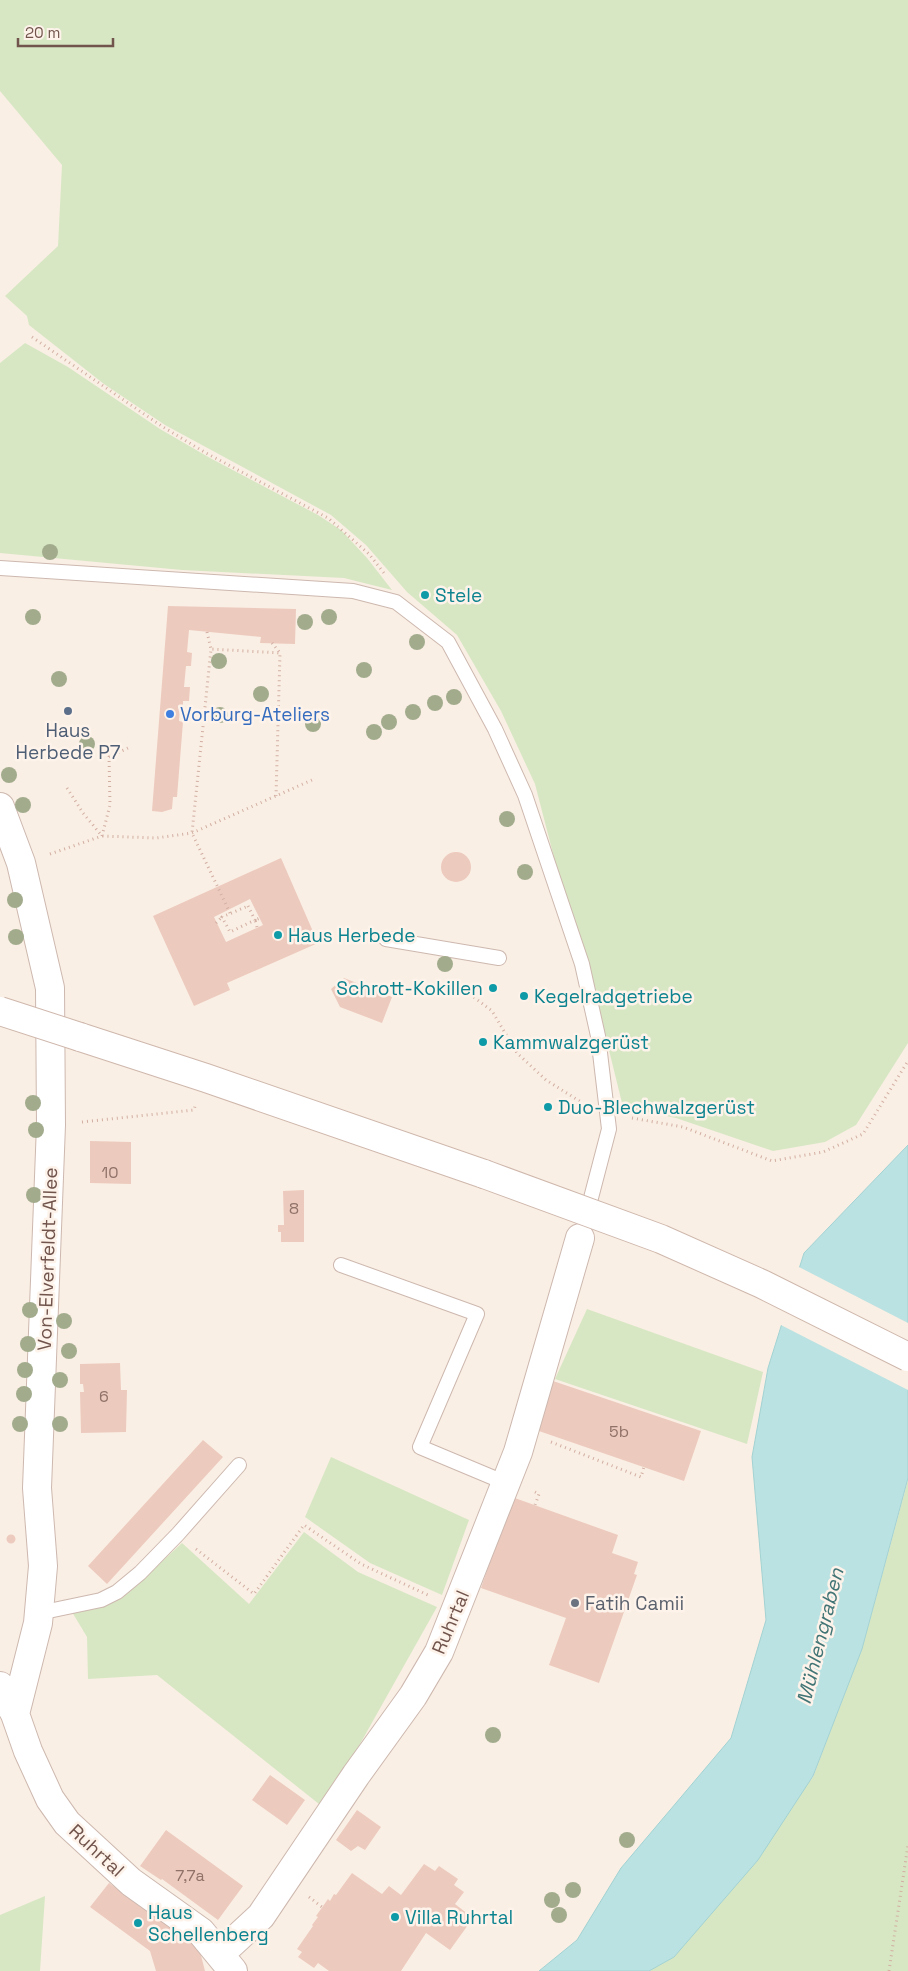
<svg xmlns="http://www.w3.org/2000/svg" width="908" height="1971" font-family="'Space Grotesk',sans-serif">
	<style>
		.green { fill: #d7e7c4 }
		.water { fill: #bbe2e2; stroke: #a2d2d3 }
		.pier { fill: #faefe4 }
		.building { fill: #edcabe; fill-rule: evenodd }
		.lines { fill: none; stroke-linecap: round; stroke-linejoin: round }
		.lane-casing { stroke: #cdb8af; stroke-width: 16 }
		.street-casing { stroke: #cdb8af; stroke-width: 30 }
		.secondary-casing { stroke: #cfb7ac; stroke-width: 30 }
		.path { stroke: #d2aea2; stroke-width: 3; stroke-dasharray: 1 4; stroke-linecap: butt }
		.lane { stroke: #fff; stroke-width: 14 }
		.street { stroke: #fff; stroke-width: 28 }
		.secondary { stroke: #fff; stroke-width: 28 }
		.secondary-bridge-casing { stroke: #cfb7ac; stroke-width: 30; stroke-linecap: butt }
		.secondary-bridge { stroke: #fff; stroke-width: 28 }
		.tree { fill: #a2ac8d }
		.culture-dot { fill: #0f9aa8; stroke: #fdf3ea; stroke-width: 2 }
		.service-dot { fill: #5c6f8a; stroke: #fdf3ea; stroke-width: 2 }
		.shop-dot { fill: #3f7fe0; stroke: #fdf3ea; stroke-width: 2 }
		.worship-dot { fill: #6b7280; stroke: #fdf3ea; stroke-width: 2 }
		.labels { text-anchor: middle; stroke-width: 5; stroke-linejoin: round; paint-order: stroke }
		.number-label { font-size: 16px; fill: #907268 }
		.culture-label { font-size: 19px; fill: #0d838f; stroke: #fdf3ea; text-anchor: start }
		.shop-label { font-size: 19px; fill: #366cbe; stroke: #fdf3ea; text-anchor: start }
		.service-label { font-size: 19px; fill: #4e5e75; stroke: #fdf3ea }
		.street-label { font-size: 19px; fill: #71544c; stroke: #fdf3ea }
		.worship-label { font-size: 19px; fill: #5b616d; stroke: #fdf3ea; text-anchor: start }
		.water-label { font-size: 20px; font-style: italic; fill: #417475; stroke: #fdf3ea }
	</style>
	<rect width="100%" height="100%" fill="#faefe4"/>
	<path class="green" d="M 0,0 L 908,0 L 908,1043 L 856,1125 L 825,1142 L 773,1151 L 676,1118 L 623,1107 L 588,965 L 557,869 L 535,784 L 501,711 L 457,635 L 407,592 L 366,545 L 331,515 L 165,425 L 104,384 L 29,325 L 27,316 L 5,296 L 58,246 L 62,165 L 0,91 Z
		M 25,343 L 68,367 L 160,429 L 210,458 L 318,515 L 341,530 L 367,558 L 392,590 L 344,578 L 182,570 L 0,553 L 0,363 Z
		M 587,1309 L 763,1372 L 747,1444 L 555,1379 Z
		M 331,1457 L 469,1520 L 442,1595 L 370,1563 L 305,1517 Z
		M 908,1480 L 908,1971 L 649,1971 L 674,1957 L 813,1777 L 862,1649 Z
		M 304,1532 L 358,1572 L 437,1607 L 324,1808 L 157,1675 L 88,1679 L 87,1637 L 72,1612 L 123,1597 L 182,1543 L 249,1604 Z
		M 45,1896 L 40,1971 L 0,1971 L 0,1915 Z"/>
	<path class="water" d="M 908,1145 L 908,1478 L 862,1649 L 813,1776 L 758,1860 L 674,1957 L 649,1971 L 539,1971 L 577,1940 L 621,1868 L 731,1738 L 766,1620 L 752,1457 L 768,1368 L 804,1253 Z"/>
	<path class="pier" d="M 797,1266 L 908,1323 L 908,1390 L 779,1324 Z"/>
	<path class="building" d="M 168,606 L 296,609 L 295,644 L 260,643 L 261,637 L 189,630 L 187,652 L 192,653 L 191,666 L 186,666 L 184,687 L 190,687 L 189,701 L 183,701 L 183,706 L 180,707 L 179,721 L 183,722 L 177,797 L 173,797 L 172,809 L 162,812 L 152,811 Z
		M 279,710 L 289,710 L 289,722 L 280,722 Z
		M441 867a15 15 0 1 1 30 0a15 15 0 1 1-30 0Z
		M 281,858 L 318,943 L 227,983 L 230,990 L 194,1006 L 153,916 ZM 250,899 L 263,925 L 226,942 L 214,917 Z
		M 344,978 L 392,997 L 382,1023 L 340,1007 L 331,989 Z
		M 90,1141 L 131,1142 L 131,1184 L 90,1183 Z
		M 304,1190 L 304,1242 L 281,1242 L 281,1232 L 278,1232 L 278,1225 L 284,1225 L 283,1191 Z
		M 120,1363 L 121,1390 L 127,1390 L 126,1432 L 81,1433 L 80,1392 L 84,1392 L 83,1384 L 80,1384 L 80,1364 Z
		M 553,1381 L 701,1431 L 684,1481 L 536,1430 Z
		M 203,1440 L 223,1457 L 107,1584 L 88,1566 Z
		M 512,1497 L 618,1535 L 612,1553 L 638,1562 L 634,1574 L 637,1575 L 599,1683 L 549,1665 L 566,1618 L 481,1588 Z
		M6.5 1539a4.5 4.5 0 1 1 9 0a4.5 4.5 0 1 1-9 0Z
		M 270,1775 L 305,1800 L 287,1825 L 252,1800 Z
		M 357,1810 L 381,1827 L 365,1850 L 358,1846 L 351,1851 L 336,1840 Z
		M 166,1830 L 243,1886 L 218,1920 L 162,1879 L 161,1880 L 140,1866 Z
		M 424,1864 L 435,1871 L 439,1866 L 458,1879 L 454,1885 L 464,1892 L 455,1904 L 473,1918 L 450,1950 L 426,1933 L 401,1971 L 329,1971 L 318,1963 L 314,1968 L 298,1957 L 302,1952 L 297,1949 L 313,1926 L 312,1925 L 318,1917 L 316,1916 L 328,1899 L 330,1901 L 334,1894 L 336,1895 L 352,1873 L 382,1894 L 389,1886 L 401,1895 Z
		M 109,1883 L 188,1941 L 197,1940 L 205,1971 L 156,1971 L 150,1951 L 90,1907 Z"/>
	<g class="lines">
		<defs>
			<path id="lane" d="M 0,568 L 353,591 L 396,602 L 448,642 L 495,729 L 525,795 L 582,964 L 598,1036 L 609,1129 L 586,1217
				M 386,939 L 499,958
				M 341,1265 L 477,1314 L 420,1447 L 506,1483
				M 39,1613 L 101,1600 L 117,1592 L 140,1573 L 178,1534 L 239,1465"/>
			<path id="street" d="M 0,807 L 21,863 L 50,988 L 51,1125 L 37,1488 L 43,1566 L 38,1623 L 15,1714
				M 0,1686 L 15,1714 L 28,1751 L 50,1799 L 67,1823 L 131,1882 L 201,1932 L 233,1971
				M 220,1954 L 261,1916 L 356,1775 L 413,1696 L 439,1652 L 518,1452 L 580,1238"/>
			<path id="secondary" d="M 80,1037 L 206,1078 L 484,1174"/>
		</defs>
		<use href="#lane" class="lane-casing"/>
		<use href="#street" class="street-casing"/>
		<use href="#secondary" class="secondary-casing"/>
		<path class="path" d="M 32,337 L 163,427 L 206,453 L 328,518 L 369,554 L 384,573
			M 207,632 L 211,649
			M 272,643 L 280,653
			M 67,788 L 83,813 L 102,836 L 156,838 L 192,833 L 312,780
			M 50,854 L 102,836 L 110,805 L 109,757 L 128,748
			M 248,906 L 255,920 L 230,932 L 222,917 Z
			M 230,913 L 192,833 L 211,649 L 280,653 L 276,796
			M 216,923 L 222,917
			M 257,927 L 255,920 L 260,918
			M 458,985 L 492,1011 L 517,1053 L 546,1080 L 581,1102
			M 632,1118 L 683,1127 L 772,1161 L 823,1152 L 863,1134 L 908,1061
			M 82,1122 L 194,1110 L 195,1106
			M 551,1442 L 641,1477 L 644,1467
			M 535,1492 L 539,1494 L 535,1505
			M 196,1549 L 254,1594 L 304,1525 L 361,1564 L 430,1596
			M 309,1897 L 322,1907
			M 889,1971 L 908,1845"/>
		<use href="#lane" class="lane"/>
		<use href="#street" class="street"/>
		<use href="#secondary" class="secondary"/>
		<defs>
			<path id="secondary-bridge" d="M 0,1011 L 80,1037
				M 484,1174 L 661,1239 L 762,1284 L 908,1357"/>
		</defs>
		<use href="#secondary-bridge" class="secondary-bridge-casing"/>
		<use href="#secondary-bridge" class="secondary-bridge"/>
	</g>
	<g class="tree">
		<circle cx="50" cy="552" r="8"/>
		<circle cx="33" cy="617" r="8"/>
		<circle cx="329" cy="617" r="8"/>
		<circle cx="305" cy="622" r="8"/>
		<circle cx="417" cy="642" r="8"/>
		<circle cx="219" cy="661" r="8"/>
		<circle cx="364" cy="670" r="8"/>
		<circle cx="59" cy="679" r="8"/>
		<circle cx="261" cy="694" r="8"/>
		<circle cx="454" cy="697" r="8"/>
		<circle cx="435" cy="703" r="8"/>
		<circle cx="413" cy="712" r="8"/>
		<circle cx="220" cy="715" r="8"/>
		<circle cx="389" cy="722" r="8"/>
		<circle cx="313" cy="724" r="8"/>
		<circle cx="374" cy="732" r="8"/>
		<circle cx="87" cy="744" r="8"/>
		<circle cx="9" cy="775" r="8"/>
		<circle cx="23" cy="805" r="8"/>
		<circle cx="507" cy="819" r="8"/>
		<circle cx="525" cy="872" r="8"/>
		<circle cx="15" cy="900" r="8"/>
		<circle cx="16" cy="937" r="8"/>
		<circle cx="445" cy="964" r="8"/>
		<circle cx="33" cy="1103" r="8"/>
		<circle cx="36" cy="1130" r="8"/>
		<circle cx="34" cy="1195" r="8"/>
		<circle cx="30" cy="1310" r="8"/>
		<circle cx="64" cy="1321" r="8"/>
		<circle cx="28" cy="1344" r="8"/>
		<circle cx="69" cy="1351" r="8"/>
		<circle cx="25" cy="1370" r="8"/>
		<circle cx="60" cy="1380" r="8"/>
		<circle cx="24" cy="1394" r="8"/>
		<circle cx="20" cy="1424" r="8"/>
		<circle cx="60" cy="1424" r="8"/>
		<circle cx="493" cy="1735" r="8"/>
		<circle cx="627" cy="1840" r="8"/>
		<circle cx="573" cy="1890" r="8"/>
		<circle cx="552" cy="1900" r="8"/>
		<circle cx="559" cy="1915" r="8"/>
	</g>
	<g class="culture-dot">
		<circle cx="425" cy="595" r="5"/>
		<circle cx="278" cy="935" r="5"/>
		<circle cx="493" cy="988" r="5"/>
		<circle cx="524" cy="996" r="5"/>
		<circle cx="483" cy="1042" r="5"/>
		<circle cx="548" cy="1107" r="5"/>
		<circle cx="395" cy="1917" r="5"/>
		<circle cx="138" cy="1923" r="5"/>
	</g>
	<circle class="service-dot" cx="68" cy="711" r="5"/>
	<circle class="shop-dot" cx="170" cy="714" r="5"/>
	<circle class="worship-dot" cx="575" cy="1603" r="5"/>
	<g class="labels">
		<g class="number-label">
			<text x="110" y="1178">10</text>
			<text x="294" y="1214">8</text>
			<text x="104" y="1402">6</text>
			<text x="619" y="1437">5b</text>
			<text x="190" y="1881">7,7a</text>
		</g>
		<g class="culture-label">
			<text x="435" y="602">Stele</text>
			<text x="288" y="942">Haus Herbede</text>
			<text x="483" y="995" text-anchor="end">Schrott-Kokillen</text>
			<text x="534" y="1003">Kegelradgetriebe</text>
			<text x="493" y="1049">Kammwalzgerüst</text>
			<text x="558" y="1114">Duo-Blechwalzgerüst</text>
			<text x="148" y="1919">Haus<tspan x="148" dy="22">Schellenberg</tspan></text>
			<text x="405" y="1924">Villa Ruhrtal</text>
		</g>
		<g class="shop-label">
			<text x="180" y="721">Vorburg-Ateliers</text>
		</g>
		<g class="service-label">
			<text x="68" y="737">Haus<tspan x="68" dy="22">Herbede P7</tspan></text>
		</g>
		<g class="street-label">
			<text transform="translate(47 1259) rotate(-88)" y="7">Von-Elverfeldt-Allee</text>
			<text transform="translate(450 1622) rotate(-67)" y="7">Ruhrtal</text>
			<text transform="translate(97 1850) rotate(43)" y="7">Ruhrtal</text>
		</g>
		<g class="worship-label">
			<text x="585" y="1610">Fatih Camii</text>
		</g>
		<g class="water-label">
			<text transform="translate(820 1636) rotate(-76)" y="7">Mühlengraben</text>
		</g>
	</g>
	<path d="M18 38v8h95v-8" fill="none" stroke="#71544c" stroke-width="2.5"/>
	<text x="25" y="38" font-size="15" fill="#71544c" stroke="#fdf3ea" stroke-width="4" paint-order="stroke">20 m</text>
</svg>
